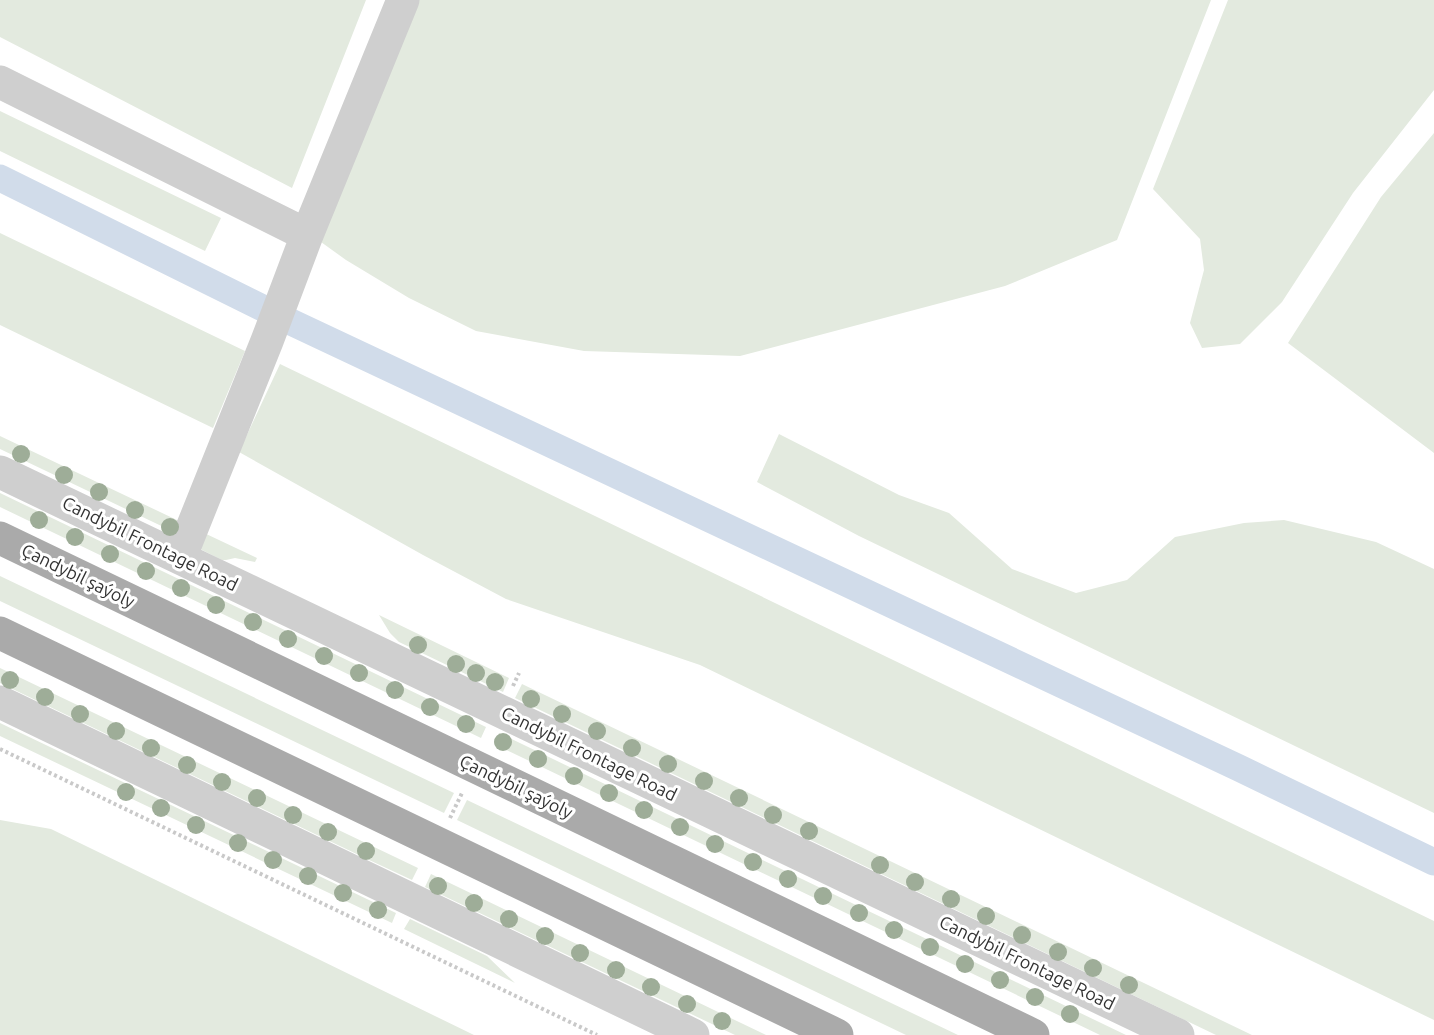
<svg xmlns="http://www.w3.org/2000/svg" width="1434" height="1035" font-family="Ubuntu,sans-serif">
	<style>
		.green { fill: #e3eadf }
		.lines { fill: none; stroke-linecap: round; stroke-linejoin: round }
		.canal { stroke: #d1dcea; stroke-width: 27 }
		.path { stroke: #c9c9c9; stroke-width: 4; stroke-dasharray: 3 3; stroke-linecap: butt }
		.minor { stroke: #cfcfcf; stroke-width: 33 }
		.major { stroke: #aaa; stroke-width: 33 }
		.tree { fill: #9ead98 }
		.labels { text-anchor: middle; stroke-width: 6; stroke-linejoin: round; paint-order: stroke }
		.street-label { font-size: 18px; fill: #323232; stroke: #fff }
	</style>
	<rect width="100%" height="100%" fill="#fff"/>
	<path class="green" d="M 0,0 L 366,0 L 292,188 L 0,37 Z
		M 417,0 L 1211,0 L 1117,240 L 1005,286 L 740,356 L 584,351 L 476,331 L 409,298 L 346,260 L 321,242 Z
		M 1228,0 L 1434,0 L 1434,90 L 1353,193 L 1282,302 L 1240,344 L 1202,348 L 1190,323 L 1204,270 L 1200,239 L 1153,189 Z
		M 0,111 L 221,218 L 205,251 L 0,151 Z
		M 1434,133 L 1434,453 L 1288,343 L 1381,197 Z
		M 0,233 L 245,351 L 213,428 L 0,325 Z
		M 280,364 L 1434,921 L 1434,1020 L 700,665 L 506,599 L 423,555 L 239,452 Z
		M 779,434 L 899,495 L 949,513 L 1012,569 L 1076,593 L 1127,580 L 1175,537 L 1244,523 L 1284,520 L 1376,542 L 1434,569 L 1434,813 L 859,536 L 757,482 Z
		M 0,436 L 179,521 L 174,532 L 0,449 Z
		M 0,493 L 486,727 L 481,738 L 0,507 Z
		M 202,532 L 257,558 L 255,562 L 235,558 L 226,560 L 222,560 L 198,548 Z
		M 0,576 L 454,793 L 444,813 L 0,601 Z
		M 379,615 L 509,678 L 503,692 L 399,642 L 390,633 Z
		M 0,668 L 418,868 L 412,880 L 367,859 L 0,683 Z
		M 522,684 L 1252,1035 L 1216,1035 L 515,698 Z
		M 0,723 L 396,913 L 392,923 L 0,736 Z
		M 499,733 L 1126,1035 L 1100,1035 L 494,744 Z
		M 467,800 L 958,1035 L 906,1035 L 457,820 Z
		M 0,820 L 51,829 L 474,1035 L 0,1035 Z
		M 431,874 L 766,1035 L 735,1035 L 425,887 Z
		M 410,919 L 487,956 L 515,983 L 404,929 Z"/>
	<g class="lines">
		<path class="canal" d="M 0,178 L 293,323 L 1239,768 L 1434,862"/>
		<path class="path" d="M 513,686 L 519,673
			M 0,749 L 597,1035
			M 450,818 L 462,793"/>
		<path class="minor" d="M 0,82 L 307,235
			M 0,472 L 1178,1035
			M 180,558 L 267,341 L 307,235 L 403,0
			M 0,702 L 693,1035"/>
		<path class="major" d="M 0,538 L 1033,1035
			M 0,633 L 837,1035"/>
	</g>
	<g class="tree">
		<circle cx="21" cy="454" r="9"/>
		<circle cx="64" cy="475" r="9"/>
		<circle cx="99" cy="492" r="9"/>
		<circle cx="135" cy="510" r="9"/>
		<circle cx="39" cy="520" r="9"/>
		<circle cx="170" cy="527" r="9"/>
		<circle cx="75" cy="537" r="9"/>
		<circle cx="110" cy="554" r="9"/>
		<circle cx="146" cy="571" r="9"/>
		<circle cx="181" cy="588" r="9"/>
		<circle cx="216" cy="605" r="9"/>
		<circle cx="253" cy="622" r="9"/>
		<circle cx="288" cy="639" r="9"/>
		<circle cx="418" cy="645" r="9"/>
		<circle cx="324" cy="656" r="9"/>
		<circle cx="456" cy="664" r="9"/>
		<circle cx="359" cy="673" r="9"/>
		<circle cx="476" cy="673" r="9"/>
		<circle cx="10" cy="680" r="9"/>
		<circle cx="495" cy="682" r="9"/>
		<circle cx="395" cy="690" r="9"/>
		<circle cx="45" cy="697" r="9"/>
		<circle cx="531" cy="699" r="9"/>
		<circle cx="430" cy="707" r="9"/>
		<circle cx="80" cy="714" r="9"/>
		<circle cx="562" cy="714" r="9"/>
		<circle cx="466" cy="724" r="9"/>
		<circle cx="116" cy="731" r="9"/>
		<circle cx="597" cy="731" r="9"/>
		<circle cx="503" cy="742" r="9"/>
		<circle cx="151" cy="748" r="9"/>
		<circle cx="632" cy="748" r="9"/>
		<circle cx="538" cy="759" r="9"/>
		<circle cx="668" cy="764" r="9"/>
		<circle cx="187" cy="765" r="9"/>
		<circle cx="574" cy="776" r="9"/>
		<circle cx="704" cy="781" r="9"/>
		<circle cx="222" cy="782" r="9"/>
		<circle cx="126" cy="792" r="9"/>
		<circle cx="609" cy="793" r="9"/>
		<circle cx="257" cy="798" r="9"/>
		<circle cx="739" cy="798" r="9"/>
		<circle cx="161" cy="808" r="9"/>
		<circle cx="644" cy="810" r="9"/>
		<circle cx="293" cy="815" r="9"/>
		<circle cx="773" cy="815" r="9"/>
		<circle cx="196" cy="825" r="9"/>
		<circle cx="680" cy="827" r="9"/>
		<circle cx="809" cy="831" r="9"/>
		<circle cx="328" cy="832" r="9"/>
		<circle cx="238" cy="843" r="9"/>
		<circle cx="715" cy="844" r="9"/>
		<circle cx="366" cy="851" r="9"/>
		<circle cx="273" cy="860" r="9"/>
		<circle cx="753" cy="862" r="9"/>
		<circle cx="880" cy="865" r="9"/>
		<circle cx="308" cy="876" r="9"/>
		<circle cx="788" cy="879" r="9"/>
		<circle cx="915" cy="882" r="9"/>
		<circle cx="438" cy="886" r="9"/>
		<circle cx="343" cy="893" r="9"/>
		<circle cx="823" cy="896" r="9"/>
		<circle cx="951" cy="899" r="9"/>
		<circle cx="474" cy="903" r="9"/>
		<circle cx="378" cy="910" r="9"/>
		<circle cx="859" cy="913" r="9"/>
		<circle cx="986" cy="916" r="9"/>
		<circle cx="509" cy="919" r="9"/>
		<circle cx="894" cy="930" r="9"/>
		<circle cx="1022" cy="935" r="9"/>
		<circle cx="545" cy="936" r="9"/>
		<circle cx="930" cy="947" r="9"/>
		<circle cx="1058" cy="952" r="9"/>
		<circle cx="580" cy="953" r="9"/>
		<circle cx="965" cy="964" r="9"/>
		<circle cx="1093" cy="968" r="9"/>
		<circle cx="616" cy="970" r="9"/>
		<circle cx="1000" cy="980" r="9"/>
		<circle cx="1129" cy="985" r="9"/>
		<circle cx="651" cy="987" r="9"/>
		<circle cx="1035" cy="997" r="9"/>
		<circle cx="687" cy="1004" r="9"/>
		<circle cx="1070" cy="1014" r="9"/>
		<circle cx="722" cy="1021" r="9"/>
	</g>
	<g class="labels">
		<g class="street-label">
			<text transform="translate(150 544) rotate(26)" y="6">Candybil Frontage Road</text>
			<text transform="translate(78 576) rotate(26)" y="6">Çandybil şaýoly</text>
			<text transform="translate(589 754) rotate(26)" y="6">Candybil Frontage Road</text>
			<text transform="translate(516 787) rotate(26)" y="6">Çandybil şaýoly</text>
			<text transform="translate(1027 963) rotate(26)" y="6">Candybil Frontage Road</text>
		</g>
	</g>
</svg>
